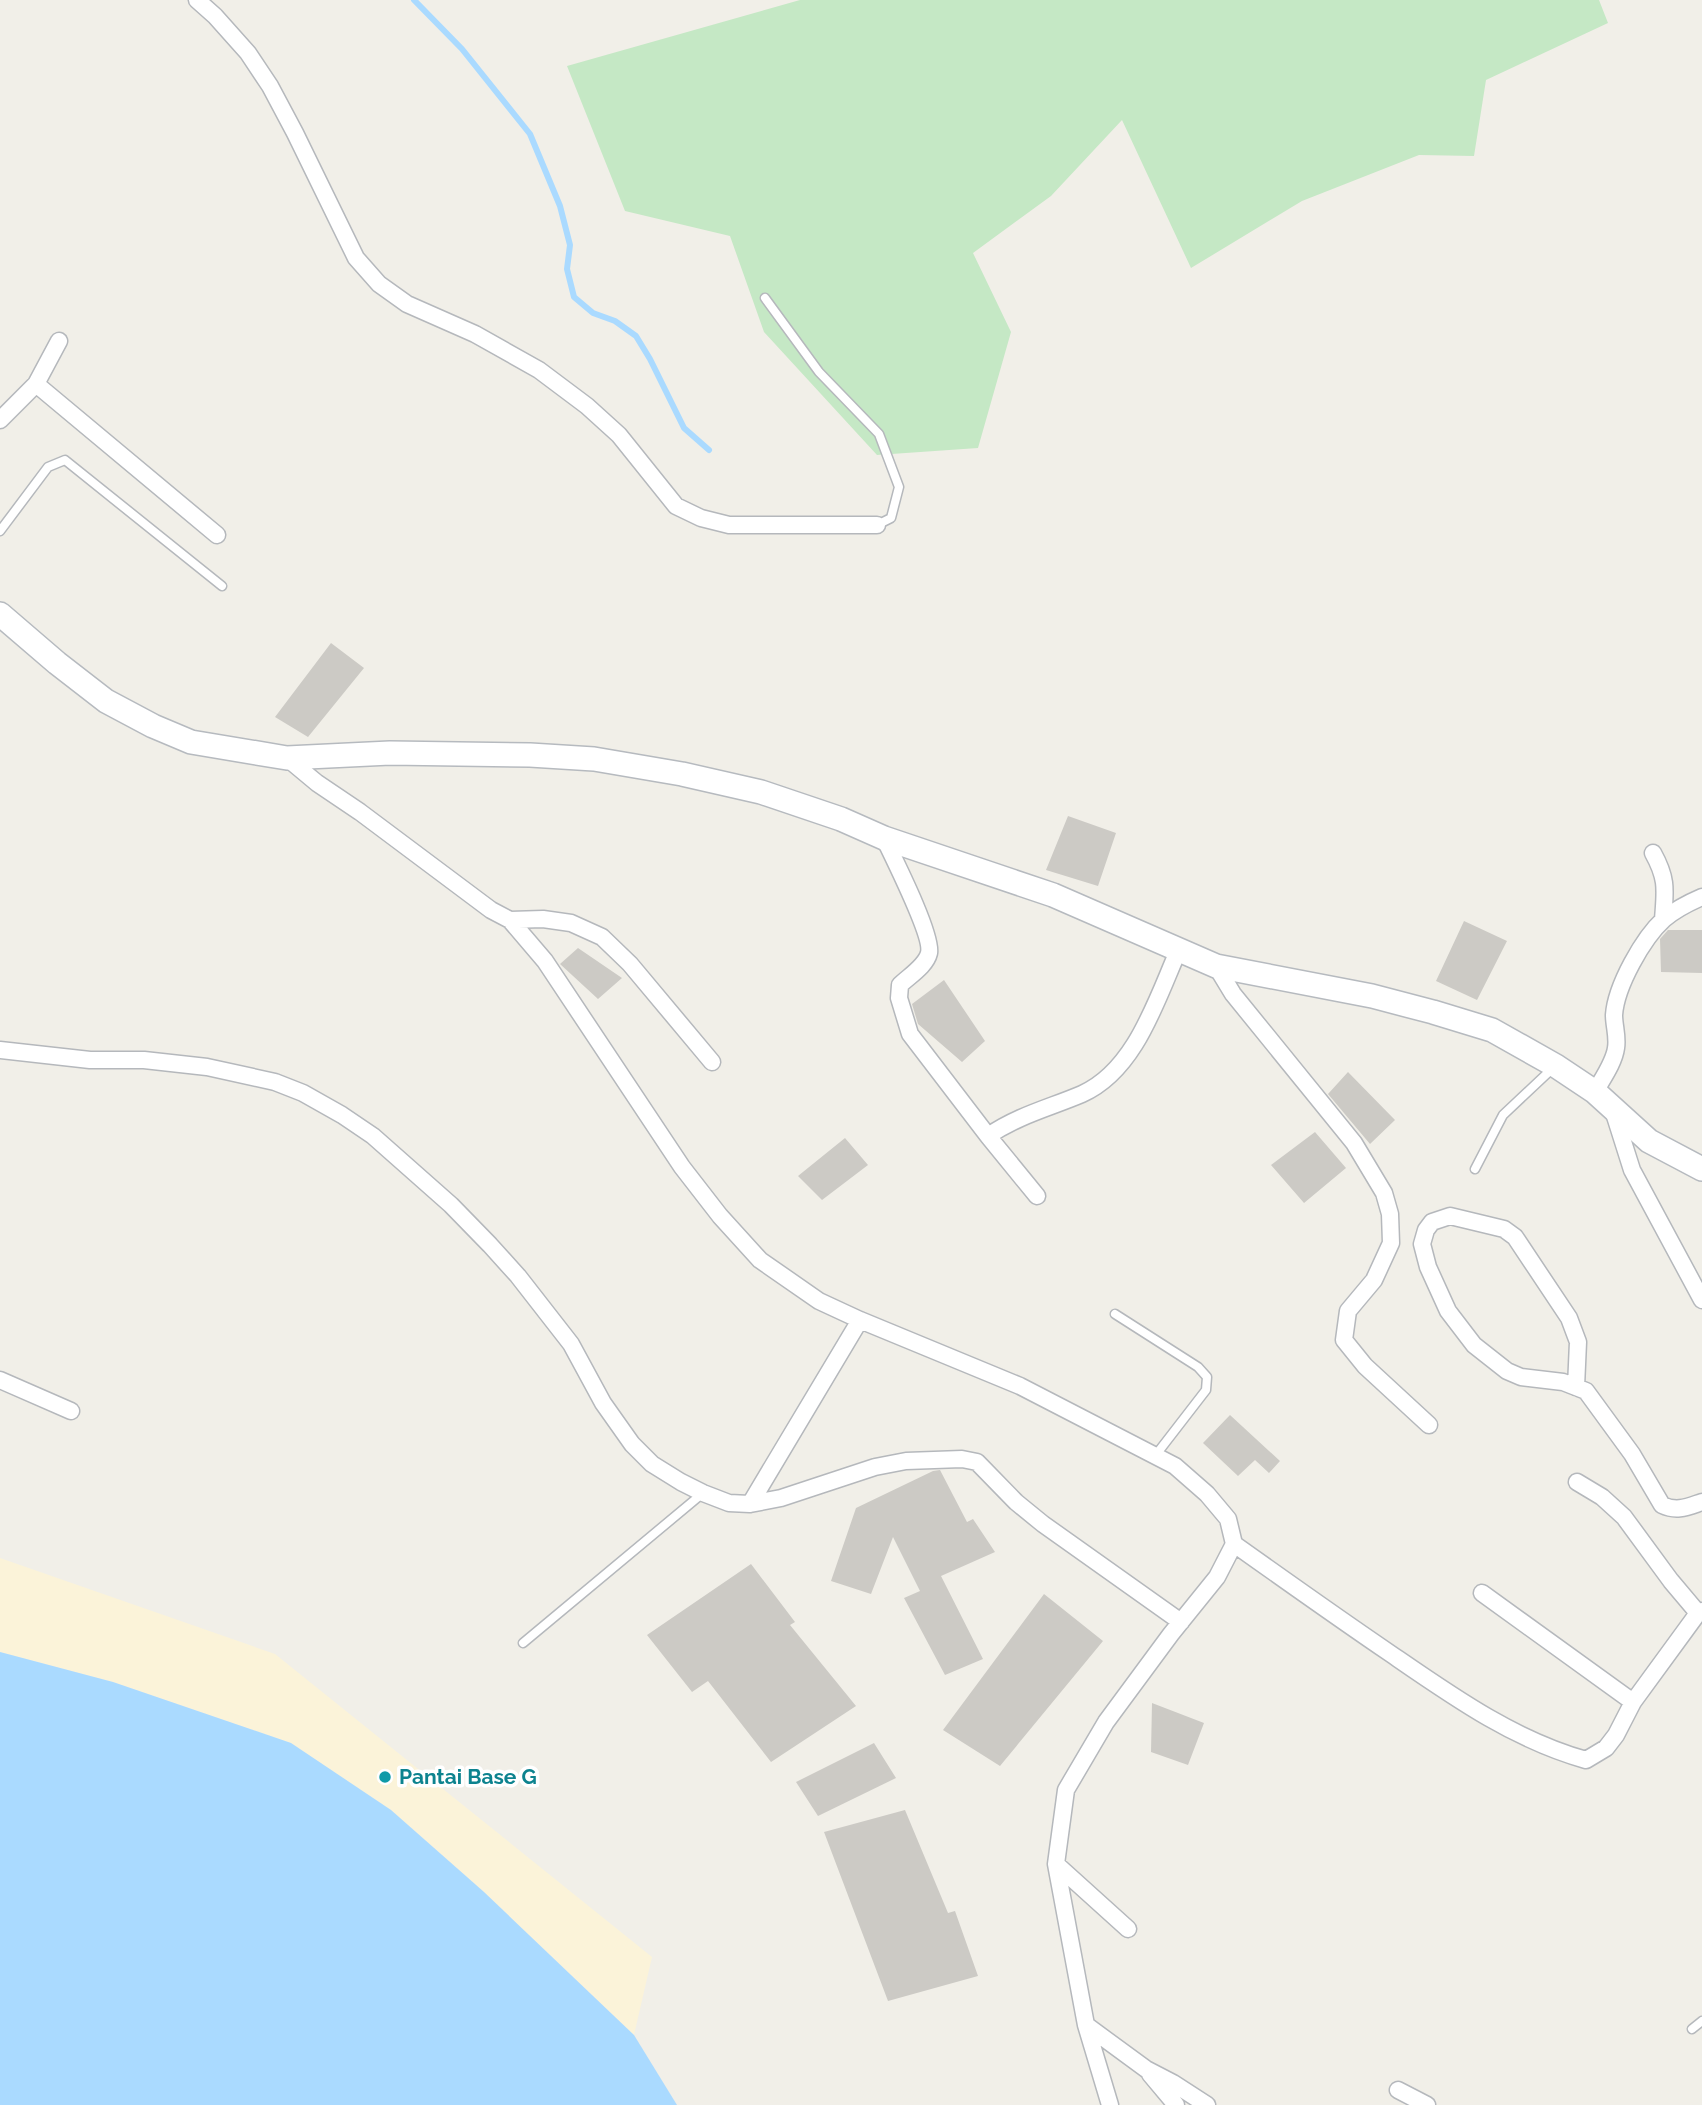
<svg xmlns="http://www.w3.org/2000/svg" width="1702" height="2105" font-family="Raleway,sans-serif">
	<style>
		.green { fill: #c5e8c5 }
		.sand { fill: #fbf3d9 }
		.water { fill: #aadaff }
		.lines { fill: none; stroke-linecap: round; stroke-linejoin: round }
		.stream { stroke: #aadaff; stroke-width: 6 }
		.building { fill: #cccac5 }
		.lane-casing { stroke: #b5b8bc; stroke-width: 11 }
		.street-casing { stroke: #b5b8bc; stroke-width: 19 }
		.secondary-casing { stroke: #b6babf; stroke-width: 26 }
		.lane { stroke: #fff; stroke-width: 8 }
		.street { stroke: #fff; stroke-width: 16 }
		.secondary { stroke: #fff; stroke-width: 23 }
		.culture-dot { fill: #0f9aa8; stroke: #fff; stroke-width: 2.5 }
		.labels { text-anchor: middle; stroke-width: 7; stroke-linejoin: round; paint-order: stroke }
		.culture-label { font-size: 21px; font-weight: bold; fill: #0d838f; stroke: #fff; text-anchor: start }
	</style>
	<rect width="100%" height="100%" fill="#f1efe8"/>
	<path class="green" d="M 800,0 L 1599,0 L 1608,23 L 1486,80 L 1474,156 L 1419,155 L 1302,201 L 1191,268 L 1122,120 L 1051,196 L 973,253 L 1011,332 L 978,448 L 877,455 L 764,332 L 730,236 L 625,211 L 567,66 Z"/>
	<path class="sand" d="M 0,1558 L 275,1654 L 652,1957 L 634,2035 L 484,1892 L 391,1810 L 291,1743 L 113,1682 L 0,1652 Z"/>
	<path class="water" d="M 0,1652 L 113,1682 L 291,1743 L 391,1810 L 484,1892 L 634,2035 L 677,2105 L 0,2105 Z"/>
	<g class="lines">
		<path class="stream" d="M 414,0 L 462,49 L 530,134 L 560,206 L 570,245 L 567,269 L 574,297 L 593,313 L 615,321 L 636,336 L 650,359 L 684,428 L 709,450"/>
	</g>
	<path class="building" d="M 331,643 L 364,668 L 308,737 L 275,717 Z
		M 1068,816 L 1116,833 L 1098,886 L 1046,870 Z
		M 1464,921 L 1507,941 L 1477,1000 L 1436,981 Z
		M 1668,930 L 1702,930 L 1702,973 L 1661,972 L 1660,939 Z
		M 578,948 L 622,978 L 598,999 L 560,964 Z
		M 944,980 L 985,1041 L 962,1062 L 918,1024 L 912,1004 Z
		M 1348,1072 L 1395,1120 L 1370,1144 L 1328,1094 Z
		M 1315,1132 L 1346,1168 L 1304,1203 L 1271,1165 Z
		M 845,1138 L 868,1165 L 822,1200 L 798,1176 Z
		M 1230,1415 L 1280,1461 L 1269,1473 L 1255,1460 L 1238,1476 L 1203,1443 Z
		M 940,1470 L 967,1522 L 973,1519 L 995,1552 L 941,1576 L 983,1659 L 945,1675 L 904,1598 L 920,1591 L 893,1537 L 871,1594 L 831,1581 L 856,1508 L 933,1471 Z
		M 751,1564 L 795,1622 L 790,1625 L 856,1706 L 771,1762 L 708,1681 L 692,1692 L 647,1635 Z
		M 1044,1594 L 1103,1641 L 1000,1766 L 943,1730 Z
		M 1152,1703 L 1204,1723 L 1188,1765 L 1151,1752 Z
		M 874,1743 L 896,1778 L 818,1816 L 796,1782 Z
		M 905,1810 L 948,1913 L 955,1911 L 978,1976 L 888,2001 L 824,1832 Z"/>
	<g class="lines">
		<defs>
			<path id="lane" d="M 765,298 L 819,372 L 879,434 L 899,487 L 891,518 L 877,525
				M 0,531 L 48,467 L 65,460 L 222,586
				M 1475,1169 L 1503,1115 L 1554,1067
				M 1115,1314 L 1198,1367 L 1207,1377 L 1206,1390 L 1155,1456
				M 523,1643 L 703,1493
				M 1692,2029 L 1702,2021"/>
			<path id="street" d="M 197,0 L 215,16 L 248,53 L 270,86 L 295,133 L 356,258 L 379,284 L 407,304 L 475,334 L 539,370 L 587,406 L 619,435 L 676,506 L 701,518 L 729,525 L 877,525
				M 36,384 L 217,535
				M 0,420 L 36,384 L 59,341
				M 287,758 L 317,783 L 360,812 L 491,910 L 510,920 L 545,961 L 682,1167 L 720,1216 L 760,1260 L 819,1301 L 860,1320 L 1020,1386 L 1175,1466 L 1207,1494 L 1228,1519 L 1234,1544 L 1217,1577 L 1171,1634 L 1106,1722 L 1066,1790 L 1056,1864 L 1086,2025 L 1110,2105
				M 884,838 C 893,857 933,936 929,953 C 926,966 909,976 900,985 L 899,998 L 910,1034 L 988,1136
				M 1653,853 C 1668,880 1665,891 1663,920
				M 510,920 L 543,919 L 571,923 L 602,937 L 630,964 L 712,1062
				M 1216,966 L 1233,994 L 1354,1143 L 1384,1193 L 1390,1214 L 1391,1243 L 1374,1280 L 1348,1311 L 1344,1340 L 1365,1366 L 1429,1425
				M 0,1050 L 90,1060 L 144,1060 L 207,1067 L 275,1082 L 303,1093 L 342,1115 L 373,1136 L 451,1205 L 490,1245 L 518,1276 L 571,1344 L 603,1403 L 632,1444 L 652,1464 L 681,1482 L 703,1493 L 729,1503 L 750,1504 L 781,1498 L 875,1467 L 906,1461 L 962,1459 L 977,1462 L 1016,1502 L 1043,1524 L 1181,1622
				M 1595,1092 C 1602,1079 1614,1063 1616,1048 C 1618,1037 1614,1026 1614,1015 C 1616,986 1643,938 1664,919 C 1676,909 1688,903 1702,897
				M 1613,1110 L 1632,1170 L 1702,1300
				M 1037,1196 L 988,1136 C 1019,1115 1049,1108 1082,1094 C 1136,1070 1157,998 1179,949
				M 0,1380 L 71,1411
				M 1576,1387 L 1578,1342 L 1569,1318 L 1515,1237 L 1504,1229 L 1450,1216 L 1432,1222 L 1426,1230 L 1422,1244 L 1428,1267 L 1448,1311 L 1474,1345 L 1507,1371 L 1521,1377 L 1563,1382 L 1586,1391 L 1632,1454 L 1662,1505 C 1677,1512 1687,1507 1702,1502
				M 1577,1482 L 1602,1497 L 1624,1517 L 1671,1581 L 1698,1613
				M 750,1504 L 860,1320
				M 1234,1544 C 1286,1581 1338,1618 1391,1654 C 1452,1696 1514,1740 1586,1760 L 1606,1748 L 1616,1735 L 1633,1702 L 1698,1613 L 1702,1611
				M 1482,1593 L 1633,1702
				M 1056,1864 L 1128,1929
				M 1086,2025 L 1146,2069 L 1173,2083 L 1207,2105
				M 1150,2074 L 1176,2105
				M 1398,2090 L 1427,2105"/>
			<path id="secondary" d="M 0,614 L 57,663 L 106,701 L 153,726 L 191,742 L 287,758 L 390,753 L 530,755 L 594,759 L 682,774 L 761,792 L 841,819 L 884,838 L 1053,895 L 1216,966 L 1372,996 L 1433,1012 L 1492,1030 L 1556,1066 L 1595,1092 L 1649,1141 L 1702,1169"/>
		</defs>
		<use href="#lane" class="lane-casing"/>
		<use href="#street" class="street-casing"/>
		<use href="#secondary" class="secondary-casing"/>
		<use href="#lane" class="lane"/>
		<use href="#street" class="street"/>
		<use href="#secondary" class="secondary"/>
	</g>
	<circle class="culture-dot" cx="385" cy="1777" r="7"/>
	<g class="labels">
		<g class="culture-label">
			<text x="399" y="1784">Pantai Base G</text>
		</g>
	</g>
</svg>
